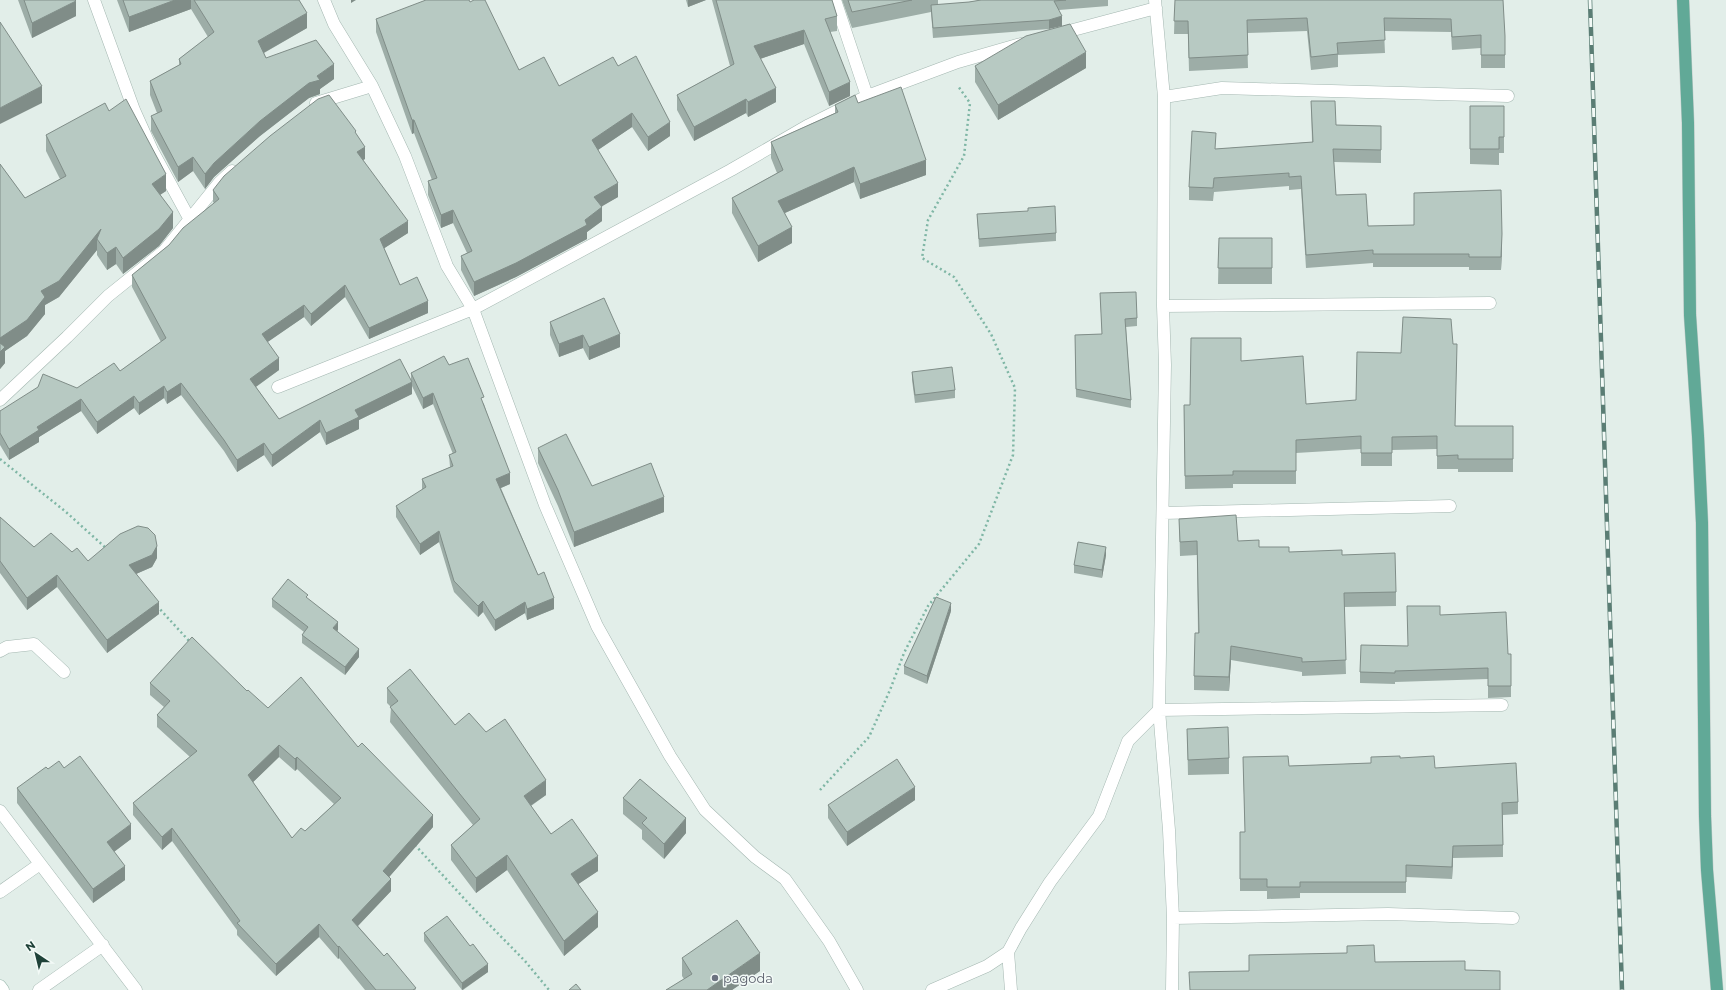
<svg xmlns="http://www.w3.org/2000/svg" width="1726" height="990" font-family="Montserrat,sans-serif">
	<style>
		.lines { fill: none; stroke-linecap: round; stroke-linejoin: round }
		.street-casing { stroke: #a4b7b1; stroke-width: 13 }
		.secondary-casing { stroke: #9fbbb1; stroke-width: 13 }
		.primary-casing { stroke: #c0cac8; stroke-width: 13 }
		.path { stroke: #7fb6a5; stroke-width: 2.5; stroke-dasharray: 2 3; stroke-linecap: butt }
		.street { stroke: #fff; stroke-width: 12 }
		.secondary { stroke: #fff; stroke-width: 12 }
		.primary { stroke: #61a997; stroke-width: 12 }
		.rail-casing { stroke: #5a7d74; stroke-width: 4.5 }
		.rail { stroke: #f3faf7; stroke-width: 3; stroke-dasharray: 9; stroke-linecap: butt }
		.wall { fill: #9dada7; fill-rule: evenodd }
		.shaded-wall { fill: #808d88 }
		.building { fill: #b7c9c2; stroke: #808d88; fill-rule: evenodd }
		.worship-dot { fill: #6b7280; stroke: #f3faf7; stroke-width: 1.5 }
		.labels { text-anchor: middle; stroke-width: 3; stroke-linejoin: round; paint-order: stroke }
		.worship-label { font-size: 13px; fill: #5b616d; stroke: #f3faf7; text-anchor: start }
	</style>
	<rect width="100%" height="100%" fill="#e2eee9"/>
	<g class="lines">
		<defs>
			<path id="street" d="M 94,0 L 134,110 L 152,150 L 189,218
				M 324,0 L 334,24 L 372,86 L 405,156 L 447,266 L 473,309 L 545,505 L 597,626 L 670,756 L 705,810 L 755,857 L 785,879 L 829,941 L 857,990
				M 835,0 L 867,96
				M 1155,0 L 1164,97 L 1163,306 L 1165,365 L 1159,710 L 1169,830 L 1173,918 L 1172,990
				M 1058,34 L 1156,8
				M 1164,97 L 1222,88 L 1508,96
				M 316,103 L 372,86
				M 1163,306 L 1490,303
				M 278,387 L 473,309 L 731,170 L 809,125 L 867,96 L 958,62 L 1021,44
				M 0,400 L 67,337 L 108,296 L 164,251 L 219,183 L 232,171
				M 1163,513 L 1450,506
				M 0,651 L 7,647 L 34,644 L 64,672
				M 0,811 L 136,990
				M 0,892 L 40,864
				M 1173,918 L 1388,914 L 1513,918
				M 1008,952 L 1011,990
				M 39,990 L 103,945
				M 932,990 L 987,966 L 1008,952 L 1021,928 L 1050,882 L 1099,816 L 1128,741 L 1159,710 L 1502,705"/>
			<path id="secondary" d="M 0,986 L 3,990"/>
			<path id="primary" d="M 1683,0 L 1688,123 L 1690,315 L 1698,436 L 1702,523 L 1705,816 L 1707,870 L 1717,990"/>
		</defs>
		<use href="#street" class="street-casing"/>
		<use href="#secondary" class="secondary-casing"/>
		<use href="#primary" class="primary-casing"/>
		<path class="path" d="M 0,459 L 66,512 L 107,549
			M 157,606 L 190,642
			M 820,790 L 869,737 L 890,690 L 904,653 L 928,606 L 979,544 L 1013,455 L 1015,388 L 991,334 L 954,277 L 922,258 L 928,220 L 964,156 L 970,103 L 958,86
			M 415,845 L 471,906 L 525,961 L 549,990"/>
		<use href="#street" class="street"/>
		<use href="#secondary" class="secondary"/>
		<use href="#primary" class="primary"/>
		<defs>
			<path id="rail" d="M 1590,0 L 1622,990"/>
		</defs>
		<use href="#rail" class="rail-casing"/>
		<use href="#rail" class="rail"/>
	</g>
	<path class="wall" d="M 18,0 L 75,0 L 76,16 L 32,38 Z
		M 117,0 L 299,0 L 307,28 L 264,53 L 266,58 L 334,79 L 320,89 L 320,94 L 309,98 L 260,136 L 214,177 L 205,189 L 193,171 L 178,182 L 151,131 L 151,116 L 157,113 L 150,95 L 150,81 L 179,65 L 179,59 L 208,37 L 191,9 L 129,32 Z
		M 686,0 L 706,0 L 688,7 Z
		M 712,0 L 832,0 L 837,16 L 837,31 L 830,32 L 850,96 L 829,106 L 804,44 L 760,59 L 776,102 L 748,117 L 746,113 L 694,141 L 677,110 L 677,95 L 730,66 Z
		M 842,0 L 938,0 L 938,5 L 969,2 L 981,0 L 1108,0 L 1108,6 L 1059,10 L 1049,29 L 933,38 L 931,12 L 852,28 Z
		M 1175,0 L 1503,0 L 1505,49 L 1505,68 L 1481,68 L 1481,48 L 1452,50 L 1451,32 L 1384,31 L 1385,53 L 1338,55 L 1338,67 L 1311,70 L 1307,31 L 1247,33 L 1248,68 L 1189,71 L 1188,34 L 1174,34 Z
		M 470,2 L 519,70 L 559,86 L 618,66 L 670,136 L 648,151 L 632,127 L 598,150 L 618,197 L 601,206 L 602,221 L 587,232 L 587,239 L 516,277 L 474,296 L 461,270 L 461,256 L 467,253 L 453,223 L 441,228 L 428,195 L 428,181 L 432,180 L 414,133 L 412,134 L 376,32 L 376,19 Z
		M 975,66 L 1086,68 L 998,120 L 975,82 Z
		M 1311,101 L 1336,125 L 1381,126 L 1381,163 L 1334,162 L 1336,195 L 1368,226 L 1502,247 L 1501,270 L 1469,270 L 1469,267 L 1373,267 L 1373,263 L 1306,268 L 1301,189 L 1289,190 L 1289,186 L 1214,192 L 1213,201 L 1189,200 L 1189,187 L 1216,149 L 1312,142 Z
		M 858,103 L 926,175 L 860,199 L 854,182 L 785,213 L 792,243 L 758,262 L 732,213 L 732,198 L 777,173 L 771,158 L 771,142 L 835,113 L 835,105 Z
		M 1470,106 L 1504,106 L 1504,153 L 1499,153 L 1499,165 L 1470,164 Z
		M 109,111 L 166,191 L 160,195 L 173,228 L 159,246 L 123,274 L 116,264 L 107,270 L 97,255 L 97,250 L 59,297 L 45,305 L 45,314 L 27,336 L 5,351 L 5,363 L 0,369 L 0,164 L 25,198 L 60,179 L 46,151 L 46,135 Z
		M 356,134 L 365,159 L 363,160 L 408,233 L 384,248 L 400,285 L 428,313 L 369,339 L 345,297 L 311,326 L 304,317 L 267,342 L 279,370 L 256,387 L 279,419 L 411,380 L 411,373 L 449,365 L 484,404 L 510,484 L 501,488 L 538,575 L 554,609 L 527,620 L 525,613 L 495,631 L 483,612 L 478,617 L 454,592 L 439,542 L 420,555 L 396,517 L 396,506 L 422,490 L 422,479 L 450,467 L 449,455 L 453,454 L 433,404 L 423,409 L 412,386 L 412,394 L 359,420 L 359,429 L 326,445 L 320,432 L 272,467 L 264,455 L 237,472 L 224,451 L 181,395 L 167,404 L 164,398 L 139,415 L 134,408 L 97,434 L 81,411 L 39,437 L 39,442 L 9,460 L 0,445 L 0,411 L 77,388 L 120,371 L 161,342 L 132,287 L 132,275 L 169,245 L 214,203 L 213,202 L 213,190 Z
		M 977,214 L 1056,233 L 1056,241 L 979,247 Z
		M 1219,238 L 1272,238 L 1272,284 L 1218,284 Z
		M 1100,293 L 1137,318 L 1137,326 L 1126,327 L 1131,400 L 1131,408 L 1076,397 L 1075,335 L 1102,334 Z
		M 550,322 L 620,347 L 589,360 L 583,348 L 559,357 L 550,335 Z
		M 1241,361 L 1306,404 L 1456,426 L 1513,426 L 1513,472 L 1458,472 L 1458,469 L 1437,469 L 1437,449 L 1392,450 L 1392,466 L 1361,466 L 1361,449 L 1296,453 L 1296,484 L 1233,484 L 1233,488 L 1185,489 L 1184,405 L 1190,405 Z
		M 912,372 L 955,390 L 955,398 L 915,403 L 912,380 Z
		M 538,448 L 592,486 L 664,512 L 574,547 L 558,506 L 538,463 Z
		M 0,517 L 34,547 L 72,552 L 88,561 L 157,558 L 152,567 L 136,574 L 159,614 L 107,653 L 57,587 L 27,610 L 0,573 Z
		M 1179,519 L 1238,541 L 1259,547 L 1289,552 L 1342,555 L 1396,592 L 1396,606 L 1344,607 L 1346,674 L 1302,676 L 1302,672 L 1231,660 L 1229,691 L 1194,690 L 1194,676 L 1198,633 L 1197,555 L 1180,556 Z
		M 1106,555 L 1102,578 L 1074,573 L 1074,565 Z
		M 272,599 L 308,599 L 338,630 L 337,631 L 359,657 L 345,675 L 302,643 L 302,635 L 304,632 L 272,607 Z
		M 951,611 L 927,684 L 904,674 L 904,666 Z
		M 1440,615 L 1508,654 L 1511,654 L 1511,697 L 1488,698 L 1488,679 L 1395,682 L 1395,684 L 1360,683 L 1360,672 L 1408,646 Z
		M 150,683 L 247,691 L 268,708 L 358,747 L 433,827 L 389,877 L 391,891 L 358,926 L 384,956 L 416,990 L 365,990 L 339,958 L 338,959 L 319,937 L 276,976 L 237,935 L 237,930 L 172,841 L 162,850 L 133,815 L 133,803 L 190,757 L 157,727 L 157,715 L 164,707 L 150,695 ZM 279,757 L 295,771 L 297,769 L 334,804 L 305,831 L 292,838 L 253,782 Z
		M 387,688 L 455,725 L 486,732 L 546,795 L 531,806 L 551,834 L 598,871 L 578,884 L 598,927 L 564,956 L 507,870 L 476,893 L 451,860 L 451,845 L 473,825 L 390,722 L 391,707 L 387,703 Z
		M 1187,729 L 1229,758 L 1229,774 L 1188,775 Z
		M 1243,757 L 1289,766 L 1371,763 L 1400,758 L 1435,768 L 1518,802 L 1518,814 L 1503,815 L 1503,857 L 1453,858 L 1452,879 L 1406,877 L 1406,893 L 1300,893 L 1300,898 L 1267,899 L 1267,891 L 1240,891 L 1240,832 L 1245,832 Z
		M 64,768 L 131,839 L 114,852 L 125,880 L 93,903 L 17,803 L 17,788 L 48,769 Z
		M 623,798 L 686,833 L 664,859 L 642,839 L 642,830 L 623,814 Z
		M 915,800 L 847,846 L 828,818 L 828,805 Z
		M 424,933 L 488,972 L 463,990 L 462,990 L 424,941 Z
		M 682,958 L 760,971 L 732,990 L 666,990 L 684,979 L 682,976 Z"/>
	<path class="shaded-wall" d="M 175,0 L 191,0 L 191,9 L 129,32 L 129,17 Z
		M 351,0 L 356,0 L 351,3 Z
		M 688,0 L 706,0 L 688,7 Z
		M 76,1 L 76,16 L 32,38 L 32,23 Z
		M 307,13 L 307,28 L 258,56 L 258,41 Z
		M 1062,16 L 1062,26 L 1049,29 L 1049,20 Z
		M 804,30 L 804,44 L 754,61 L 754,46 Z
		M 1086,52 L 1086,68 L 998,120 L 998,105 Z
		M 334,64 L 334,79 L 320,89 L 320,94 L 309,98 L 260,136 L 214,177 L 205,189 L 205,174 L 214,163 L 260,121 L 317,76 Z
		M 850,82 L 850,96 L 829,106 L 829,92 Z
		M 42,86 L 42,103 L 0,124 L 0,108 Z
		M 776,88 L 776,102 L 748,117 L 748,102 Z
		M 746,99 L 746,113 L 694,141 L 694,127 Z
		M 632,113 L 632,127 L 592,154 L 592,140 Z
		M 412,120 L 414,120 L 414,133 L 412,134 Z
		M 670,122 L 670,136 L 648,151 L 648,137 Z
		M 365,147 L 365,159 L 357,163 L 357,152 Z
		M 193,157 L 193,171 L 178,182 L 178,167 Z
		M 926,160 L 926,175 L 860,199 L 860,184 Z
		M 854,167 L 854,182 L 778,216 L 778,201 Z
		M 166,174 L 166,191 L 152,200 L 152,184 Z
		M 618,183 L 618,197 L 594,211 L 594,197 Z
		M 602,207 L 602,221 L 587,232 L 587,239 L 516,277 L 474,296 L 474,282 L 585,220 Z
		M 453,210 L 453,223 L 441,228 L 441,215 Z
		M 173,212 L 173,228 L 159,246 L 123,274 L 123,258 Z
		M 408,221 L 408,233 L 380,251 L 380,239 Z
		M 792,227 L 792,243 L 758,262 L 758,246 Z
		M 101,229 L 97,239 L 97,250 L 59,297 L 45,305 L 45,314 L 27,336 L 5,351 L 5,363 L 0,369 L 0,338 L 41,291 Z
		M 1502,234 L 1502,247 L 1501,270 L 1501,257 Z
		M 116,247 L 116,264 L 107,270 L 107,253 Z
		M 345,285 L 345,297 L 311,326 L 311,314 Z
		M 428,301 L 428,313 L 369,339 L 369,328 Z
		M 304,305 L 304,317 L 262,346 L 262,334 Z
		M 620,334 L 620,347 L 589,360 L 589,347 Z
		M 583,335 L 583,348 L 559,357 L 559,344 Z
		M 279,358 L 279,370 L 250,391 L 250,379 Z
		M 412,382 L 412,394 L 359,420 L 359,429 L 326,445 L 326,433 L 355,410 Z
		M 181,383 L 181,395 L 167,404 L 167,392 Z
		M 164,386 L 164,398 L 139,415 L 139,403 Z
		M 433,393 L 433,404 L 423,409 L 423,398 Z
		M 134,396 L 134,408 L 97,434 L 97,422 Z
		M 81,399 L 81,411 L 39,437 L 39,442 L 9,460 L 9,449 L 37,427 Z
		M 320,420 L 320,432 L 272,467 L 272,455 Z
		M 264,443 L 264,455 L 237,472 L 237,460 Z
		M 510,473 L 510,484 L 496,490 L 496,479 Z
		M 664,497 L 664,512 L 574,547 L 574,532 Z
		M 439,531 L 439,542 L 420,555 L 420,544 Z
		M 157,546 L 157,558 L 152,567 L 129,577 L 129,565 Z
		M 1106,547 L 1106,555 L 1102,578 L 1102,570 Z
		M 57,575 L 57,587 L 27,610 L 27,598 Z
		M 554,598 L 554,609 L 527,620 L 527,609 Z
		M 483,601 L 483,612 L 478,617 L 478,606 Z
		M 159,602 L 159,614 L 107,653 L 107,640 Z
		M 525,602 L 525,613 L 495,631 L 495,620 Z
		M 951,603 L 951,611 L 927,684 L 927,676 Z
		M 338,622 L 338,630 L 333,636 L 333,628 Z
		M 1231,646 L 1231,660 L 1229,691 L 1229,677 Z
		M 359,649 L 359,657 L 345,675 L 345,667 Z
		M 279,745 L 279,757 L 248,787 L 248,775 Z
		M 297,757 L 297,769 L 295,771 L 295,759 Z
		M 546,780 L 546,795 L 524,810 L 524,796 Z
		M 915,787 L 915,800 L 847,846 L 847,832 Z
		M 433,815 L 433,827 L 383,884 L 383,871 Z
		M 686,818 L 686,833 L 664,859 L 664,844 Z
		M 131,824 L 131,839 L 107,857 L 107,842 Z
		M 172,828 L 172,841 L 162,850 L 162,837 Z
		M 1453,846 L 1453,858 L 1452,879 L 1452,867 Z
		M 507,855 L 507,870 L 476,893 L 476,878 Z
		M 598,856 L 598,871 L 571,889 L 571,874 Z
		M 125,866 L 125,880 L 93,903 L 93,889 Z
		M 391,879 L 391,891 L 352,932 L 352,920 Z
		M 598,912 L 598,927 L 564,956 L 564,941 Z
		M 319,924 L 319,937 L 276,976 L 276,964 Z
		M 339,946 L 339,958 L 338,959 L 338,947 Z
		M 760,953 L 760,971 L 732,990 L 707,990 Z
		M 488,964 L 488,972 L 462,990 L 462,983 Z"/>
	<path class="building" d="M 24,0 L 75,0 L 76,1 L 32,23 Z
		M 123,0 L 175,0 L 129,17 Z
		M 194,0 L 299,0 L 307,13 L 258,41 L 266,58 L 316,40 L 334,64 L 317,76 L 320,80 L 309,83 L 260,121 L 214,163 L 205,174 L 193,157 L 178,167 L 151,116 L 162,111 L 150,81 L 181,64 L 179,59 L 214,32 Z
		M 426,0 L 469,0 L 470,2 L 474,0 L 485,0 L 519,70 L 544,57 L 559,86 L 613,57 L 618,66 L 636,56 L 670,122 L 648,137 L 632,113 L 592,140 L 618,183 L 594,197 L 602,207 L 585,220 L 587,225 L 516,263 L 474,282 L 461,256 L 472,251 L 453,210 L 441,215 L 428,181 L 437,178 L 414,120 L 412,120 L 376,19 Z
		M 716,0 L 832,0 L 837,16 L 825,19 L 850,82 L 829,92 L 804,30 L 754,46 L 776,88 L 748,102 L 746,99 L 694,127 L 677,95 L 734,64 Z
		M 848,0 L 912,0 L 852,12 Z
		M 981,0 L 1066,0 L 1054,1 L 1062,16 L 1049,20 L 933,28 L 931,5 L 969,2 Z
		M 1175,0 L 1503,0 L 1505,36 L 1505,55 L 1481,55 L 1481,35 L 1452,37 L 1451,19 L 1384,18 L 1385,40 L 1337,43 L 1338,54 L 1311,57 L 1307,18 L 1247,20 L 1248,55 L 1189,58 L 1188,21 L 1174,21 Z
		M 0,22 L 42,86 L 0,108 Z
		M 1070,24 L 1086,52 L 998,105 L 975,66 L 1026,36 Z
		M 901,87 L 926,160 L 860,184 L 854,167 L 778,201 L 792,227 L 758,246 L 732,198 L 783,170 L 771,142 L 838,112 L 835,105 L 855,95 L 858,103 Z
		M 329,95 L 356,131 L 355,132 L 365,147 L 357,152 L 408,221 L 380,239 L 400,285 L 417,277 L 428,301 L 369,328 L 345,285 L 311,314 L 304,305 L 262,334 L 279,358 L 250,379 L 279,419 L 400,359 L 412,382 L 355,410 L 359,417 L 326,433 L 320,420 L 272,455 L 264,443 L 237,460 L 224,440 L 181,383 L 167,392 L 164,386 L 139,403 L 134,396 L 97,422 L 81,399 L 37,427 L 39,430 L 9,449 L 0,433 L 0,411 L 38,387 L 43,374 L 77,388 L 114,363 L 120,371 L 166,338 L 132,275 L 169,245 L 183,228 L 219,199 L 213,190 L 224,176 L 270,136 L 318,99 Z
		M 126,99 L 166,174 L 152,184 L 173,212 L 159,229 L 123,258 L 116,247 L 107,253 L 97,239 L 101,229 L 59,281 L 41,291 L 45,297 L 27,320 L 0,338 L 0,164 L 25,198 L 66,176 L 46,135 L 105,103 L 109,111 Z
		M 1311,101 L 1335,101 L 1336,125 L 1381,126 L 1381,150 L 1333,149 L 1336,195 L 1366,194 L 1368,226 L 1414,225 L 1414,193 L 1501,190 L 1502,234 L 1501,257 L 1469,257 L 1469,254 L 1373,254 L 1373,250 L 1306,255 L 1301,176 L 1289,177 L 1289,173 L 1214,178 L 1213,188 L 1189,187 L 1192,131 L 1216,133 L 1215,149 L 1313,142 Z
		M 1470,106 L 1504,106 L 1504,137 L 1499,137 L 1499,149 L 1470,149 Z
		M 1055,206 L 1056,233 L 979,239 L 977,214 L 1028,211 L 1028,208 Z
		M 1219,238 L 1272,238 L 1272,268 L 1218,268 Z
		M 1136,292 L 1137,318 L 1125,319 L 1131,400 L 1076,389 L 1075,335 L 1102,334 L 1100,293 Z
		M 604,298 L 620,334 L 589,347 L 583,335 L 559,344 L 550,322 Z
		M 1403,317 L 1451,319 L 1453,344 L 1457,344 L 1455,426 L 1513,426 L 1513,459 L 1458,459 L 1458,455 L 1437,456 L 1437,436 L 1392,437 L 1392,453 L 1361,453 L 1361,436 L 1296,440 L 1296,471 L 1233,471 L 1233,475 L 1185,476 L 1184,405 L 1190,405 L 1191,338 L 1241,338 L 1241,361 L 1303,356 L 1306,404 L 1356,400 L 1357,352 L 1401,353 Z
		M 0,343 L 5,347 L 0,352 Z
		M 444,356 L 449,365 L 468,358 L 484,397 L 481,398 L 510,473 L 496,479 L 538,575 L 544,572 L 554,598 L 527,609 L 525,602 L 495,620 L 483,601 L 478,606 L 454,581 L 439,531 L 420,544 L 396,506 L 426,487 L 422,479 L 453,466 L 449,455 L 456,452 L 433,393 L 423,398 L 411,373 Z
		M 952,367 L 955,390 L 915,395 L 912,372 Z
		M 566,434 L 592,486 L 651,463 L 664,497 L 574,532 L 558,490 L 538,448 Z
		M 1236,515 L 1238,541 L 1259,540 L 1259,547 L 1289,547 L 1289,552 L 1342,550 L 1342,555 L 1395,553 L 1396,592 L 1344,593 L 1346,660 L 1302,662 L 1302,658 L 1231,646 L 1229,677 L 1194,676 L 1195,633 L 1199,633 L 1197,541 L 1180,542 L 1179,519 Z
		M 0,517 L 34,547 L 51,533 L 72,552 L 77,548 L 88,561 L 120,534 L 138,526 L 148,528 L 155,535 L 157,546 L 152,555 L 129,565 L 159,602 L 107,640 L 57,575 L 27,598 L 0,561 Z
		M 1078,542 L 1106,547 L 1102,570 L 1074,565 Z
		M 288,579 L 308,595 L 306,597 L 338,622 L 333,628 L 359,649 L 345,667 L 302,635 L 308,627 L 272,599 Z
		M 936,597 L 951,603 L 927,676 L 904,666 Z
		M 1407,606 L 1440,606 L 1440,615 L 1506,612 L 1508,654 L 1511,654 L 1511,686 L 1488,686 L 1488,668 L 1395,671 L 1395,673 L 1360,672 L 1361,645 L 1408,646 Z
		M 192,637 L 247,691 L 248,690 L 268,708 L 301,677 L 358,747 L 362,743 L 433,815 L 383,871 L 391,879 L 352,920 L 384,956 L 387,953 L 416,988 L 413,990 L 376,990 L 339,946 L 338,947 L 319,924 L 276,964 L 237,923 L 240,921 L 172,828 L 162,837 L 133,803 L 197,751 L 157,715 L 170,701 L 150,683 ZM 279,745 L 295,759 L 297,757 L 341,798 L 305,831 L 301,828 L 292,838 L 248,775 Z
		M 410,669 L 455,725 L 469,713 L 486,732 L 505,719 L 546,780 L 524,796 L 551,834 L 572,819 L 598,856 L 571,874 L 598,912 L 564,941 L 507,855 L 476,878 L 451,845 L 480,819 L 390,707 L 398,701 L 387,688 Z
		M 1228,727 L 1229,758 L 1188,760 L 1187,729 Z
		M 80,756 L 131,824 L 107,842 L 125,866 L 93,889 L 17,788 L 46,767 L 48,769 L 59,761 L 64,768 Z
		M 1288,756 L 1289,766 L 1371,763 L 1371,757 L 1400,756 L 1400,758 L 1434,756 L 1435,768 L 1516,763 L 1518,802 L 1502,803 L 1503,845 L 1453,846 L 1452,867 L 1406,865 L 1406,882 L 1300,882 L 1300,887 L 1267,887 L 1267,879 L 1240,879 L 1240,832 L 1245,832 L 1243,757 Z
		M 897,759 L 915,787 L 847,832 L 828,805 Z
		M 640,779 L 686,818 L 664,844 L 642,823 L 647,818 L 623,798 Z
		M 447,916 L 470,946 L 473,944 L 488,964 L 462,983 L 424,933 Z
		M 737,920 L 760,953 L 707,990 L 666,990 L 692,974 L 682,958 Z
		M 1374,945 L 1375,962 L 1465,961 L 1465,970 L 1500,971 L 1500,990 L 1190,990 L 1189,972 L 1249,971 L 1249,955 L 1347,953 L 1347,946 Z
		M 576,984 L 581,990 L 569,990 Z"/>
	<circle class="worship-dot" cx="715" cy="978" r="4"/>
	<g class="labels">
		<g class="worship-label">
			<text x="723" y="983">pagoda</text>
		</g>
	</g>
	<g transform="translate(36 954) rotate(325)" stroke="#f3faf7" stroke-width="3" paint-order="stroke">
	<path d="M0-3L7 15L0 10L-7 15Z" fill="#1f4239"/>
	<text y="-6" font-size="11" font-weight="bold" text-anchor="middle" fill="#1f4239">N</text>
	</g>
</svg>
